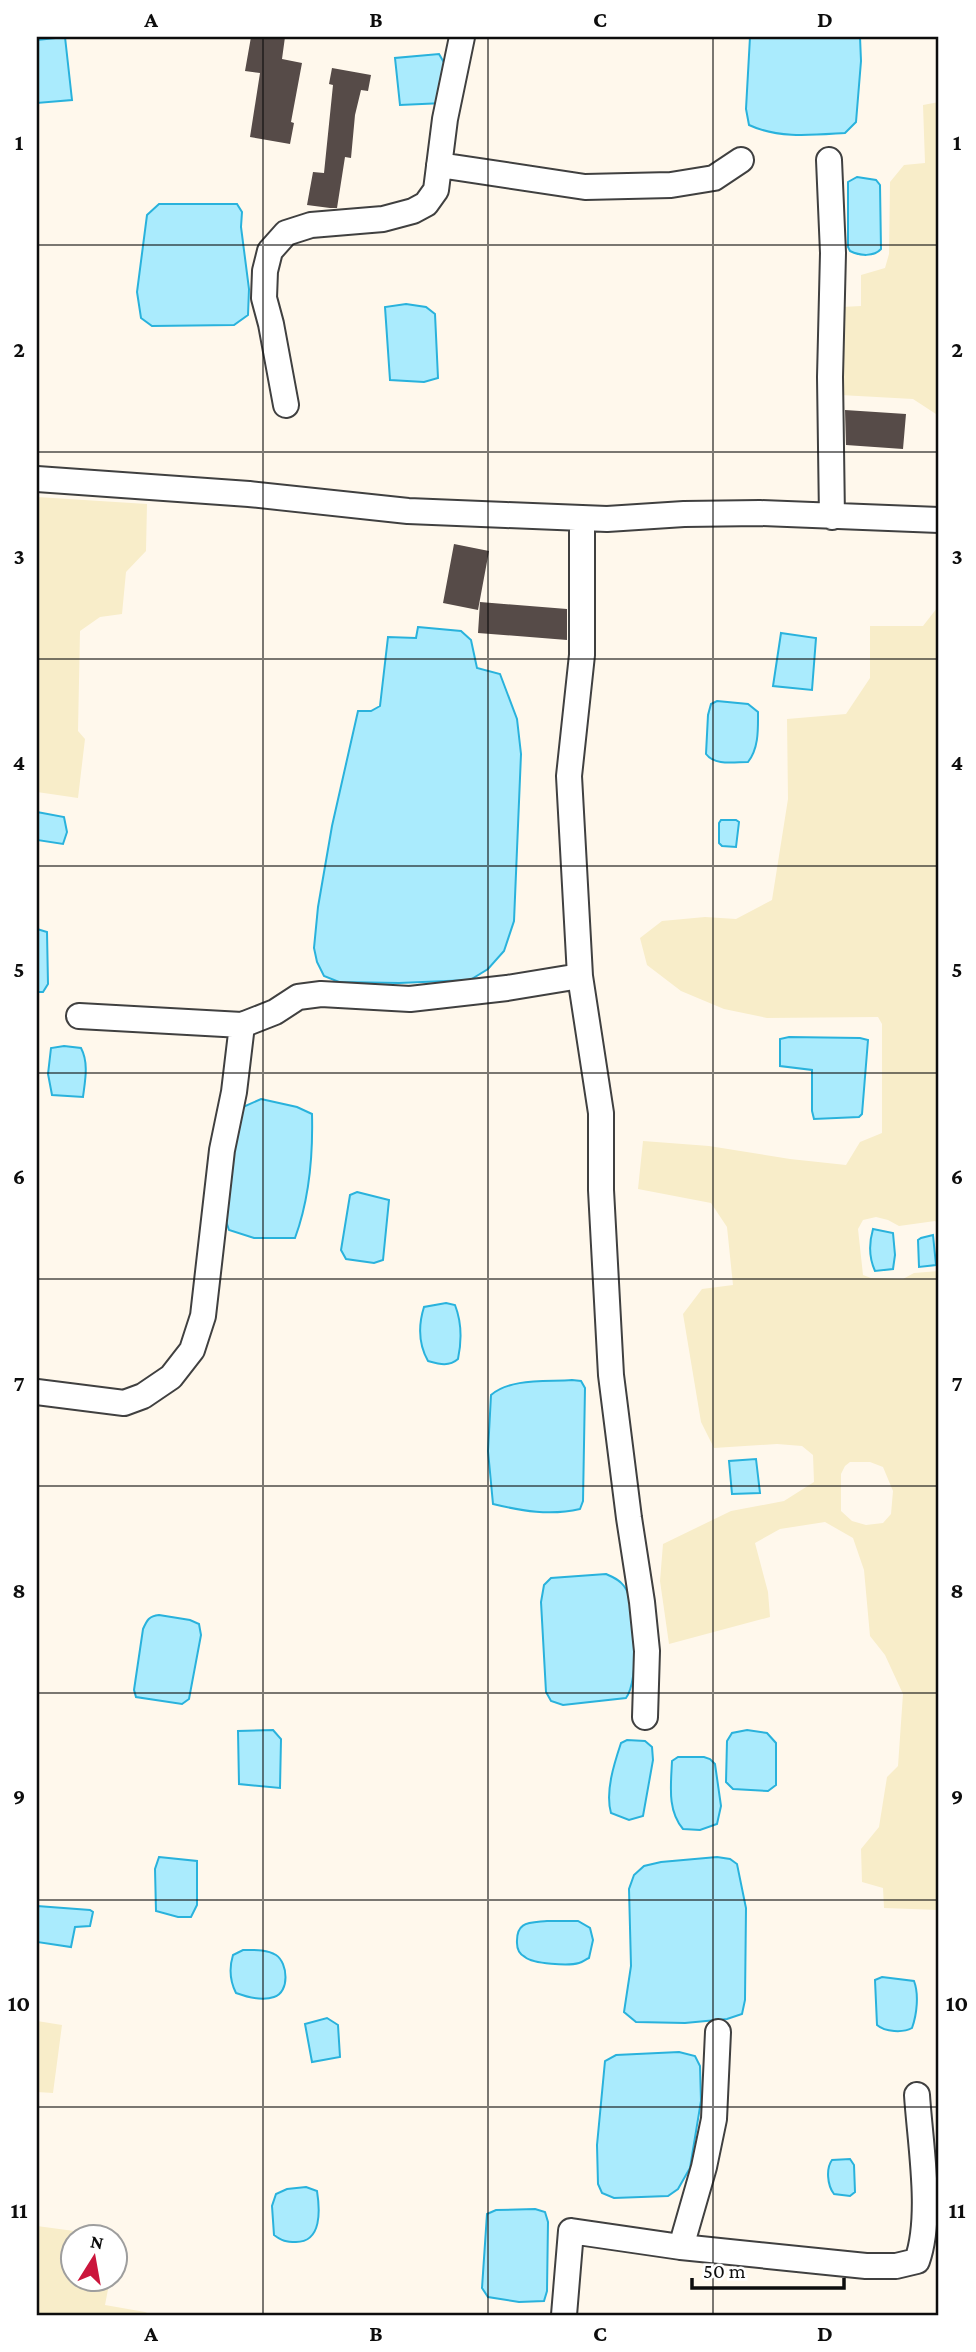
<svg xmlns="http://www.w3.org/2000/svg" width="976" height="2352" font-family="'Crimson Pro',serif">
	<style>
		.farmland { fill: #f8edc9; fill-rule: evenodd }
		.water { fill: #aaebfd; stroke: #29b2dc; stroke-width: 2 }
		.building { fill: #564b48 }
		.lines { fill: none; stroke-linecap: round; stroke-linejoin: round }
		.minor-casing { stroke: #404040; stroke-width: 28 }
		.minor { stroke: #fff; stroke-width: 24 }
		.grid { fill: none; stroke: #0d0d0d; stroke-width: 2; stroke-opacity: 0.55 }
		.neatline { fill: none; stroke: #0d0d0d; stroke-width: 2.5 }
		.grid-label { font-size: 23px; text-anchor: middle; font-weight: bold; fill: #0d0d0d }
	</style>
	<rect width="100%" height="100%" fill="#fff8ec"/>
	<path class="farmland" d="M 939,102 L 939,416 L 913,399 L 840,395 L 842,307 L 861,306 L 861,275 L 885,268 L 889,254 L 890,182 L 904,165 L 925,163 L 923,105 Z
		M 37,497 L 147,504 L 146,551 L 126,572 L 122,614 L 100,617 L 80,631 L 78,731 L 85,739 L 78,798 L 37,792 Z
		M 939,565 L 939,1225 L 935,1221 L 899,1226 L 888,1220 L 876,1217 L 863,1220 L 858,1229 L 863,1275 L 871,1278 L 903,1279 L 914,1273 L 939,1271 L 939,1910 L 884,1908 L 883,1888 L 862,1882 L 861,1849 L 879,1827 L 887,1777 L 898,1766 L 903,1694 L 885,1655 L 870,1636 L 864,1570 L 853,1538 L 825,1522 L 780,1529 L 755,1543 L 768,1592 L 770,1617 L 669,1644 L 660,1581 L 663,1544 L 731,1511 L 784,1501 L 814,1482 L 813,1455 L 802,1446 L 777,1444 L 714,1448 L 701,1422 L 683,1314 L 702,1289 L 733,1285 L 727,1227 L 711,1203 L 638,1189 L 643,1141 L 709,1146 L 790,1159 L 846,1165 L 860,1142 L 882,1133 L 882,1024 L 878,1017 L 767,1018 L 724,1009 L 681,991 L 647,965 L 640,938 L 662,921 L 705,917 L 736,919 L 772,900 L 788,799 L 787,719 L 846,714 L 870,678 L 870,626 L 923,626 L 937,608 ZM 850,1462 L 870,1462 L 883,1467 L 893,1491 L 891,1514 L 883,1523 L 866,1525 L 852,1521 L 841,1511 L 841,1474 L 845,1466 Z
		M 37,2021 L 62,2025 L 53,2093 L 37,2092 Z
		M 37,2226 L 111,2236 L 74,2236 L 74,2278 L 110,2279 L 105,2305 L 145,2312 L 152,2315 L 37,2315 Z"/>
	<path class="water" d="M 65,37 L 72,100 L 37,103 L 37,40 Z
		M 750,37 L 860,37 L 861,61 L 856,122 L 845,133 C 813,135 779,139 749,125 L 746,109 Z
		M 439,54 L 446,66 L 444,103 L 400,105 L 395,58 Z
		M 857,177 L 876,180 L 880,185 L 881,249 C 874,257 860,256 850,251 L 848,247 L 848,182 Z
		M 159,204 L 237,204 L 242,212 L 241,227 L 249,289 L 248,315 L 234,325 L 152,326 L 141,318 L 137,292 L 147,215 Z
		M 406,304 L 426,307 L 435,314 L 438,378 L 424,382 L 390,380 L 385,307 Z
		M 418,627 L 461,631 L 471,640 L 477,668 L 500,674 L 517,719 L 521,754 L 514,921 L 504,951 L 488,969 L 470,980 L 399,983 L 339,982 L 324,976 L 317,962 L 314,948 L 318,907 L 332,826 L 358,711 L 371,711 L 380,706 L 388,637 L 416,638 Z
		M 781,633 L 816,638 L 812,690 L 773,686 Z
		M 717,701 L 748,704 L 758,712 C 758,729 759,748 748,762 C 734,762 715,766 706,754 L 708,715 L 711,704 Z
		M 37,812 L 64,817 L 67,832 L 63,844 L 37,840 Z
		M 721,820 L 736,820 L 739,822 L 736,847 L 722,846 L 719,843 L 719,823 Z
		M 37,929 L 47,932 L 48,984 L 43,992 L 37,992 Z
		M 789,1037 L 860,1038 L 868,1040 L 862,1114 L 859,1117 L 814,1119 L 812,1111 L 812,1070 L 780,1066 L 780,1039 Z
		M 64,1046 L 81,1048 C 89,1063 85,1081 83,1097 L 52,1095 L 48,1074 L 51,1048 Z
		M 261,1099 L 297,1107 L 312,1114 C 313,1154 309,1200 295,1238 L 254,1238 L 229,1230 L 226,1221 L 233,1149 L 243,1107 Z
		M 357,1192 L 389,1200 L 383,1260 L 374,1263 L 346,1259 L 341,1250 L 350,1195 Z
		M 873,1229 L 893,1233 L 895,1255 L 893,1269 L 875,1271 C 869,1258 869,1243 873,1229 Z
		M 933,1235 L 936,1265 L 919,1267 L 918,1240 L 921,1238 Z
		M 446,1303 L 455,1305 C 462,1323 462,1340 458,1359 C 449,1367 439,1364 428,1361 C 418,1343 418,1326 424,1307 Z
		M 572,1380 L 581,1381 L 585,1388 L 583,1501 L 580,1509 C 550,1516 522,1511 493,1504 L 488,1451 L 491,1395 C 510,1378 547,1382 572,1380 Z
		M 756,1459 L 760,1493 L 732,1494 L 729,1461 Z
		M 606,1574 C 613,1577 620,1580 624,1586 C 638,1604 639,1681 626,1698 L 563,1705 L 551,1701 L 546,1692 L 541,1602 L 544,1585 L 551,1578 Z
		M 159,1615 L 190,1620 L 199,1624 L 201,1635 L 189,1699 L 182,1704 L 136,1697 L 134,1690 L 143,1629 C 147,1620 149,1616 159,1615 Z
		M 273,1730 L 281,1739 L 280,1788 L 239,1784 L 238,1731 Z
		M 747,1730 L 767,1733 L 776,1743 L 776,1785 L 768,1791 L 733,1789 L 726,1782 L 727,1741 L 732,1733 Z
		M 627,1740 L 645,1741 L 652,1747 L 653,1760 L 643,1816 L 629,1820 L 611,1813 C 605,1792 614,1764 621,1743 Z
		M 678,1757 L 704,1757 L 710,1759 L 715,1764 L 721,1806 L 717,1824 L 700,1830 L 683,1829 C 667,1810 671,1785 672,1761 Z
		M 159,1857 L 197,1861 L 197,1905 L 191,1917 L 178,1917 L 156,1911 L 155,1869 Z
		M 717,1857 L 730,1859 L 737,1864 L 746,1908 L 745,2000 L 742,2014 L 727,2019 L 685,2023 L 636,2022 L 624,2012 L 631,1966 L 629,1889 L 634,1875 L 644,1866 L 661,1862 Z
		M 37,1906 L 90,1910 L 93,1912 L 90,1926 L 75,1927 L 71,1947 L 37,1942 Z
		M 547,1921 L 578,1921 L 590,1928 L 593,1940 L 589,1958 C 586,1959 583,1962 579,1963 C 569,1966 533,1964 525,1957 C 519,1954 517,1950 517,1943 C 516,1921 529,1923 547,1921 Z
		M 243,1950 C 254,1950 266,1949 276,1955 C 288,1963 290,1992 274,1997 C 263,2001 247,1997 236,1993 C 230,1981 229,1968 233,1955 Z
		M 882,1977 L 914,1981 C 919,1994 917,2014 912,2028 C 903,2033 885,2032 877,2025 L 875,1980 Z
		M 327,2018 L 338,2025 L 340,2057 L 312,2062 L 305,2024 Z
		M 679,2052 L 695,2056 L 700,2066 L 701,2101 L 690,2168 L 678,2189 L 668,2196 L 614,2198 L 602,2193 L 598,2184 L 597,2145 L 605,2061 L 616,2055 Z
		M 850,2159 L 854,2165 L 855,2192 L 850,2196 L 834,2194 C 827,2185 826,2168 832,2160 Z
		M 306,2187 L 317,2191 C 320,2210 322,2242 296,2242 C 286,2242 282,2241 274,2235 L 272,2206 L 276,2194 L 287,2189 Z
		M 535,2209 L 545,2212 L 548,2222 L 547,2291 L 544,2301 L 519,2302 L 488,2297 L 482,2288 L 487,2214 L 496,2210 Z"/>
	<path class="building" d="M 251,37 L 285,37 L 282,59 L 302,63 L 291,122 L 294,123 L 290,144 L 250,137 L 260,73 L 245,71 Z
		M 332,68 L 371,75 L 368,91 L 361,90 L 355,115 L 351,158 L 345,157 L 337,208 L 330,208 L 307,205 L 313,172 L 324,173 L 333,85 L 329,84 Z
		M 845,410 L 906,414 L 903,449 L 846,445 Z
		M 454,544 L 489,551 L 478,610 L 443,603 Z
		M 480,602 L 567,609 L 567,640 L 478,633 Z"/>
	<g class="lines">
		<defs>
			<path id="minor" d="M 829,160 L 833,253 L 830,377 L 832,517
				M 439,165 L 585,187 L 671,185 L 714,178 L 741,160
				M 286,405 L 271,324 L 264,298 L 265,271 L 270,251 L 286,233 L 311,225 L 383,219 L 413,211 L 426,204 L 436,190 L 445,119 L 462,37
				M 37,479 L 249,494 L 408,511 L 506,515 L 607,519 L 684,514 L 760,513 L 939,520
				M 582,518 L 582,655 L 569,776 L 580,976 L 601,1113 L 601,1190 L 611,1375 L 629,1518 L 642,1602 L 647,1651 L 645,1717
				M 242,1025 L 275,1012 L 298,997 L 321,994 L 410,999 L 507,988 L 580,976
				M 37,1392 L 124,1403 L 143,1396 L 171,1377 L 192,1350 L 203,1316 L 222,1150 L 234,1092 L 242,1025 L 79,1016
				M 681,2247 L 704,2167 L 714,2119 L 718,2032
				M 564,2315 L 571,2231 L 681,2247 L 866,2266 L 896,2266 L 917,2261 C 933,2216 920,2143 917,2095"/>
		</defs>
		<use href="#minor" class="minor-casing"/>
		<use href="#minor" class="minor"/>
	</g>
	<path class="grid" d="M 263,37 L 263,2315M 488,37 L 488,2315M 713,37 L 713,2315M 37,245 L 939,245M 37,452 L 939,452M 37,659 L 939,659M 37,866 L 939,866M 37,1073 L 939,1073M 37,1279 L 939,1279M 37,1486 L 939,1486M 37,1693 L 939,1693M 37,1900 L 939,1900M 37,2107 L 939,2107"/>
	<rect width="976" height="2352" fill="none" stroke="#ffffff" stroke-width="77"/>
	<g transform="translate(94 2258) rotate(11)"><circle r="33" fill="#ffffff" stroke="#9e9e9e" stroke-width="2"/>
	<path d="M0-5L12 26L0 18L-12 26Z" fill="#cb163c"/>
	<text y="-10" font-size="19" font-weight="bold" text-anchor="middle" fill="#0d0d0d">N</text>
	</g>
	<path d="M692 2278v10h152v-10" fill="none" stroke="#0d0d0d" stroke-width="3.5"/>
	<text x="703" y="2278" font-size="21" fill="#0d0d0d" stroke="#ffffff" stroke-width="5" paint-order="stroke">50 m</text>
	<rect x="38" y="38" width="899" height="2276" class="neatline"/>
	<g class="grid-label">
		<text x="151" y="27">A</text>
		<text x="376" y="27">B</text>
		<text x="600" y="27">C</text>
		<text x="825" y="27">D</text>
		<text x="19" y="150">1</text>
		<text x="957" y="150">1</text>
		<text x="19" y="357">2</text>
		<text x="957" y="357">2</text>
		<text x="19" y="564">3</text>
		<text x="957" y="564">3</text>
		<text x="19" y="770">4</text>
		<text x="957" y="770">4</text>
		<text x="19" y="977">5</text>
		<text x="957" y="977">5</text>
		<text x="19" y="1184">6</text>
		<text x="957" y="1184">6</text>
		<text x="19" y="1391">7</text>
		<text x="957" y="1391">7</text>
		<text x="19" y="1598">8</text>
		<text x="957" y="1598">8</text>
		<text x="19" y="1804">9</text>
		<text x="957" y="1804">9</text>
		<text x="19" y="2011">10</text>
		<text x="957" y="2011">10</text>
		<text x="19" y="2218">11</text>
		<text x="957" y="2218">11</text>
		<text x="151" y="2341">A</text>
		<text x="376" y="2341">B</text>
		<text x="600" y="2341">C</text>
		<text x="825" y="2341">D</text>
	</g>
</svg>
